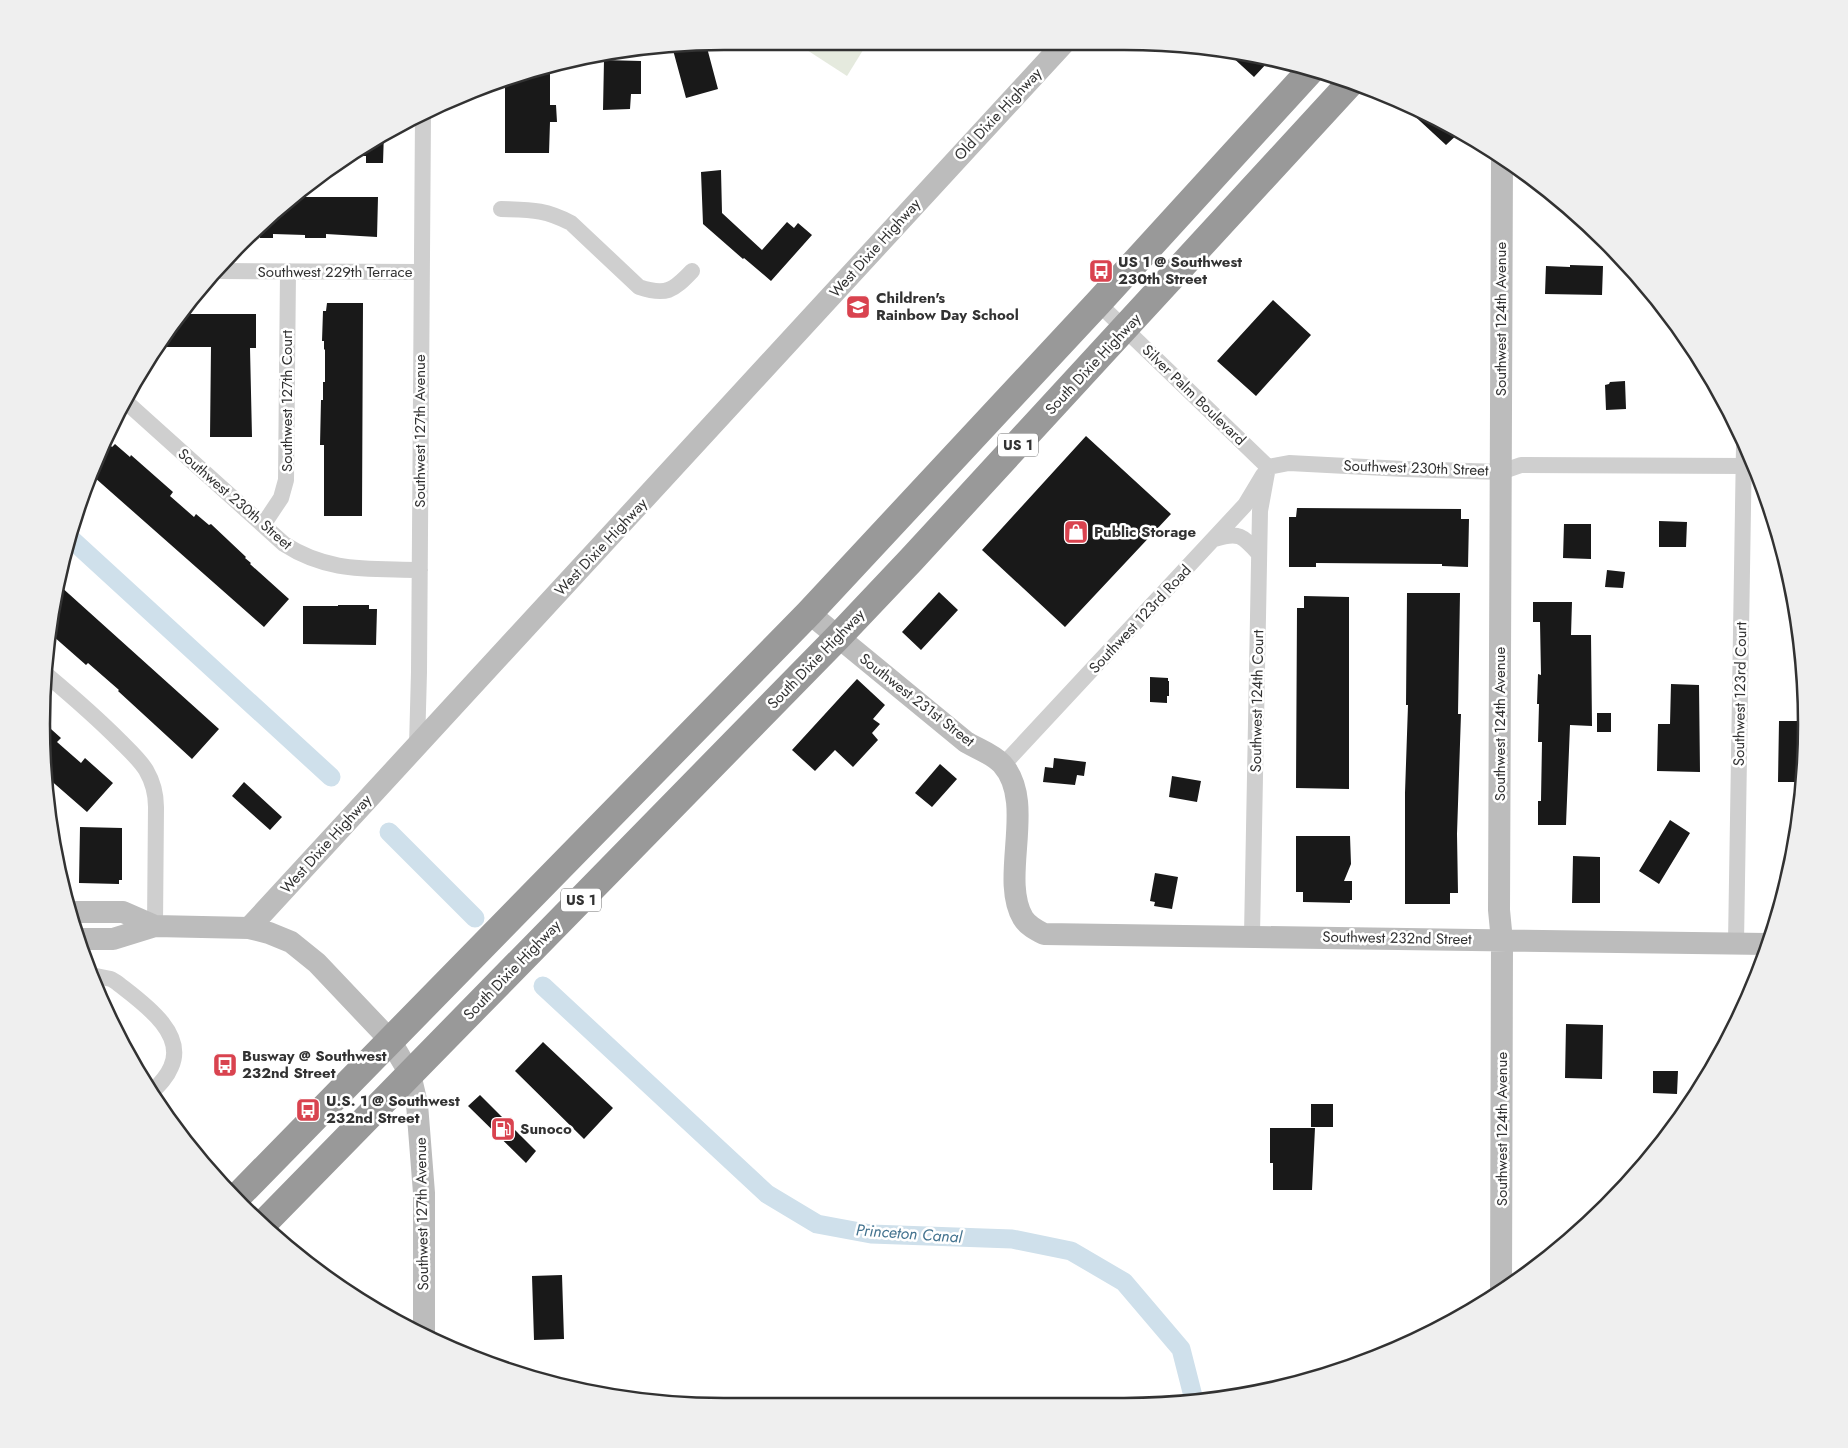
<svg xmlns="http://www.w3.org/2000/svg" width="1848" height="1448" font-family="Jost,sans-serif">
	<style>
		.green { fill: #e5eade }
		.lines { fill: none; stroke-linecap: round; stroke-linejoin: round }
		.canal { stroke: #cfe0eb; stroke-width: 19 }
		.building { fill: #191919 }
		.street { stroke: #cfcfcf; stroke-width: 16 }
		.secondary { stroke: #bcbcbc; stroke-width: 22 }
		.highway { stroke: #999; stroke-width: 28 }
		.labels { text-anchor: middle; stroke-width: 5; stroke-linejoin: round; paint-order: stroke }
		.shield { fill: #fff; stroke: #707070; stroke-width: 1 }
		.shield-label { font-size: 14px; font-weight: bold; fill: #323232 }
		.street-label { font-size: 15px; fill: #323232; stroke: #fff }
		.poi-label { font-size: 15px; font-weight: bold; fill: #323232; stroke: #fff; text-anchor: start }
		.water-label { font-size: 16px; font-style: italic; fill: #44738f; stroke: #fff }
		.rim { fill: none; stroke: #323232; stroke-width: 2.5 }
	</style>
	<rect width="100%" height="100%" fill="#fff"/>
	<path class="green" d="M 793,41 L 868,42 L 847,76 Z"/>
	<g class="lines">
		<path class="canal" d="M 69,537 L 331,777
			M 389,832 L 475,918
			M 543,986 L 767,1194 L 817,1224 L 871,1234 L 1012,1239 L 1071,1251 L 1124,1282 L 1181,1349 L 1194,1400"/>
	</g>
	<path class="building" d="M 706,44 L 718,89 L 686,98 L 673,50 Z
		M 1230,55 L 1249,59 L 1268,62 L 1254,77 Z
		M 604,60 L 641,61 L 641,94 L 631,94 L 630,109 L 603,110 Z
		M 538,69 L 550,69 L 550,105 L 556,105 L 557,122 L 550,122 L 549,153 L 505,153 L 505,82 Z
		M 1409,107 L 1444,123 L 1461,131 L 1446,145 L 1407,109 Z
		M 384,132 L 383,163 L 366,163 L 366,156 L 352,156 Z
		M 721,170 L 722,213 L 762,250 L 787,222 L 794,228 L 798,223 L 812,235 L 771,281 L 744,258 L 743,259 L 703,224 L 701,172 Z
		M 299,197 L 378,197 L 377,237 L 326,234 L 326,238 L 305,238 L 305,235 L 273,234 L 273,238 L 260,238 L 260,234 L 251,234 Z
		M 1570,265 L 1603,266 L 1602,295 L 1545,294 L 1546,266 L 1570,267 Z
		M 1273,300 L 1311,335 L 1256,396 L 1217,361 Z
		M 327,303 L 363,303 L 362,516 L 324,516 L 324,445 L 320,445 L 321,400 L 323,400 L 323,382 L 325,382 L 325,350 L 324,349 L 324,341 L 322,341 L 323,311 L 326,311 Z
		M 186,314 L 256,314 L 256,348 L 250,348 L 252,437 L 210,437 L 211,347 L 160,347 Z
		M 1625,381 L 1626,409 L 1606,410 L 1605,385 L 1609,384 L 1610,382 Z
		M 1086,436 L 1171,514 L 1065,627 L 982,550 Z
		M 108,443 L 112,447 L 115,444 L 130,457 L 131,455 L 173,492 L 170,496 L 194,517 L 196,514 L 209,525 L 211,524 L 246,557 L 245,558 L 251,563 L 250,564 L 289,599 L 264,627 L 94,477 Z
		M 1297,508 L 1461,509 L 1461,519 L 1469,519 L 1468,567 L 1442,566 L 1442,564 L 1316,563 L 1316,567 L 1289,567 L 1289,517 L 1296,517 Z
		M 1659,521 L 1687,522 L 1686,547 L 1659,547 Z
		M 1564,524 L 1591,524 L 1591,559 L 1563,558 Z
		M 1607,570 L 1625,572 L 1623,588 L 1605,587 Z
		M 59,585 L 219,729 L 192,759 L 118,691 L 119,690 L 88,663 L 86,665 L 53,636 Z
		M 939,592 L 958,610 L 921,650 L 902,632 Z
		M 1407,593 L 1460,593 L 1458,714 L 1461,714 L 1457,834 L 1458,893 L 1450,893 L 1450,904 L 1405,904 L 1405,793 L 1408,705 L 1406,705 Z
		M 1304,596 L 1349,597 L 1349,789 L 1296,788 L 1297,608 L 1304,608 Z
		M 1533,602 L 1572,602 L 1571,635 L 1591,635 L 1592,726 L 1570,725 L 1566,825 L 1538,825 L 1538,801 L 1541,801 L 1542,742 L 1538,742 L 1539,704 L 1537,704 L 1538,674 L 1541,675 L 1540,622 L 1533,622 Z
		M 338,605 L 369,605 L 369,609 L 377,609 L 376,645 L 303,644 L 303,606 L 338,606 Z
		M 1150,677 L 1168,678 L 1168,681 L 1169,681 L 1169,696 L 1167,696 L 1167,703 L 1150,702 Z
		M 857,679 L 885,705 L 873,719 L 880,724 L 872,733 L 878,740 L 853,767 L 835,750 L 815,771 L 792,750 Z
		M 1671,684 L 1699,685 L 1700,772 L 1657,771 L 1658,724 L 1670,724 Z
		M 1597,713 L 1611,713 L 1611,732 L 1597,732 Z
		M 42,721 L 61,738 L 57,742 L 81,763 L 85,758 L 113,783 L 87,812 L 48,778 Z
		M 1779,721 L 1804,721 L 1803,782 L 1778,782 Z
		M 1054,758 L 1086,762 L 1084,776 L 1077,775 L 1075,785 L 1043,782 L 1045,767 L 1053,768 Z
		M 940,764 L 957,779 L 932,807 L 915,793 Z
		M 1172,776 L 1201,781 L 1197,802 L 1169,797 Z
		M 244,782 L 282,817 L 270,830 L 232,796 Z
		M 1670,820 L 1690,833 L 1659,884 L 1639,871 Z
		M 80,827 L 122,828 L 122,880 L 119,880 L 119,884 L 79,883 Z
		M 1296,836 L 1350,836 L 1351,864 L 1344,881 L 1352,881 L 1352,900 L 1350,900 L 1350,903 L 1303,902 L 1303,892 L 1296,892 Z
		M 1573,856 L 1600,857 L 1600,903 L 1572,903 Z
		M 1155,873 L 1178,877 L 1172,909 L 1154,906 L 1155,902 L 1150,901 Z
		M 1566,1024 L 1603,1025 L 1602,1079 L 1565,1078 Z
		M 543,1042 L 613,1108 L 584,1139 L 515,1071 Z
		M 1653,1071 L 1678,1071 L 1677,1094 L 1653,1093 Z
		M 480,1095 L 536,1151 L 526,1163 L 468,1106 Z
		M 1311,1104 L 1333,1104 L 1333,1127 L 1311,1127 Z
		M 1270,1128 L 1315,1128 L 1312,1190 L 1273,1190 L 1273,1163 L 1270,1163 Z
		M 562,1275 L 564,1339 L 534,1340 L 532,1276 Z"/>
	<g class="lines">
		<path class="street" d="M 501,209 C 531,210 544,209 571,223 L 639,287 C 666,296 673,291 692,271
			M 218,271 L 421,272
			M 1098,303 L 1268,467
			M 125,401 L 284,544 C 329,573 368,568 420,570
			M 1268,467 L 1289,463 L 1404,469 L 1501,472 L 1521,465 L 1744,466
			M 263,525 L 281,498 L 286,480 L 288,271
			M 1215,539 C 1239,531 1243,536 1259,554
			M 48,676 C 73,697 97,718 120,741 C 129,750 139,759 146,770 C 153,782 156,794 156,807 L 155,926
			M 417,746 L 419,672 L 423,116
			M 1003,765 L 1245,505 L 1263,475
			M 1252,935 L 1260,511 L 1268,467
			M 1736,943 L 1744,446
			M 96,976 L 111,979 L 116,982 C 140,1001 187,1032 171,1067 C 167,1077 159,1085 152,1092"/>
		<path class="secondary" d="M 809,613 L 966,742 C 978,749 993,754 1002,764 C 1037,803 999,877 1023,918 C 1028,926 1036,930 1044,934 L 1767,944
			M 69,912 L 123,912 L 155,926
			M 249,928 L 1065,42
			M 80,939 L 113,939 L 155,926 L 249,928 L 269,933 L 291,942 L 317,963 L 390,1040 L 410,1074 L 417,1104 L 424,1193 L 424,1334
			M 1501,1290 L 1502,941 L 1499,910 L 1502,159"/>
		<path class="highway" d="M 237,1197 L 809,613 L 1098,303 L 1310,71
			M 265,1222 L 838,637 L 911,560 L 1352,81"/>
	</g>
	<defs>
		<symbol id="bus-square" viewBox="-11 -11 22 22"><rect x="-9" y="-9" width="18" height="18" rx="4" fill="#d9434f" stroke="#fff"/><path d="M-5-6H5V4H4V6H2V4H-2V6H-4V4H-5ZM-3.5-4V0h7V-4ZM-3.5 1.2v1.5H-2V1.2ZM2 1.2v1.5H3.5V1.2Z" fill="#fff"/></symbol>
		<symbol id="school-square" viewBox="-11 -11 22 22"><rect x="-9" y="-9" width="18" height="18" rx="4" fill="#d9434f" stroke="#fff"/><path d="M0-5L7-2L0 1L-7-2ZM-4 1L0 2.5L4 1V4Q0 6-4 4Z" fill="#fff"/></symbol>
		<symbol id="shop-square" viewBox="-11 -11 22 22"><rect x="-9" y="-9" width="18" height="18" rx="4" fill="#d9434f" stroke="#fff"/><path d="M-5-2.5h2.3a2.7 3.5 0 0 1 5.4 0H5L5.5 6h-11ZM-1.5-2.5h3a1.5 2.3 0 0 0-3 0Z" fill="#fff"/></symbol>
		<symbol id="fuel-square" viewBox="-11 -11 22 22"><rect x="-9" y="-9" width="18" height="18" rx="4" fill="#d9434f" stroke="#fff"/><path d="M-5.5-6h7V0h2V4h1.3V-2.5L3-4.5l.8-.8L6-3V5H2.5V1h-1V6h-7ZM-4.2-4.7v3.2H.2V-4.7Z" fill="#fff"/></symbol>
	</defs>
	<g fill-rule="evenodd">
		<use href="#bus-square" x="1087" y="257" width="28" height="28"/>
		<use href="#school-square" x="844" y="293" width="28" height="28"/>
		<use href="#shop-square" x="1062" y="518" width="28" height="28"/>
		<use href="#bus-square" x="211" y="1051" width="28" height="28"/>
		<use href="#bus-square" x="294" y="1096" width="28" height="28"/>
		<use href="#fuel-square" x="489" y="1115" width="28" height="28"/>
	</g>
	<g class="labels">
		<g class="shield">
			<rect x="998" y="433.5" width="40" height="23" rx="4"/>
			<rect x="561" y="888.5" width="40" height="23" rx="4"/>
		</g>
		<g class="shield-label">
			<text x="1018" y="450">US 1</text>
			<text x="581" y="905">US 1</text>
		</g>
		<g class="street-label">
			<text transform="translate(998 114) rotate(-47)" y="5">Old Dixie Highway</text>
			<text transform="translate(875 248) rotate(-48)" y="5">West Dixie Highway</text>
			<text x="335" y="277">Southwest 229th Terrace</text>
			<text transform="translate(1501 319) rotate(-90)" y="5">Southwest 124th Avenue</text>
			<text transform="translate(1093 364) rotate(-47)" y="5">South Dixie Highway</text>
			<text transform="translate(1194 395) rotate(44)" y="5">Silver Palm Boulevard</text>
			<text transform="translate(287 401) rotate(-90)" y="5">Southwest 127th Court</text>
			<text transform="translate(420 431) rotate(-90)" y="5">Southwest 127th Avenue</text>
			<text transform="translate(1416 468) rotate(2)" y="5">Southwest 230th Street</text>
			<text transform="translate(235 499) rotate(41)" y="5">Southwest 230th Street</text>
			<text transform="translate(601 547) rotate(-47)" y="5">West Dixie Highway</text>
			<text transform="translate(1140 619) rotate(-47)" y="5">Southwest 123rd Road</text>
			<text transform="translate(816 659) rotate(-46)" y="5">South Dixie Highway</text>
			<text transform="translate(1740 694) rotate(-89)" y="5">Southwest 123rd Court</text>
			<text transform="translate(917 700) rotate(38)" y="5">Southwest 231st Street</text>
			<text transform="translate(1257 701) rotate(-89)" y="5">Southwest 124th Court</text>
			<text transform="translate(1500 724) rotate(-90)" y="5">Southwest 124th Avenue</text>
			<text transform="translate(326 844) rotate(-48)" y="5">West Dixie Highway</text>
			<text transform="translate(1397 938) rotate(1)" y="5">Southwest 232nd Street</text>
			<text transform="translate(512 970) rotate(-46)" y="5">South Dixie Highway</text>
			<text transform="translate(1502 1129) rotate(-90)" y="5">Southwest 124th Avenue</text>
			<text transform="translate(422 1214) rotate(-91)" y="5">Southwest 127th Avenue</text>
		</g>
		<g class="poi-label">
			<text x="1118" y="267">US 1 @ Southwest<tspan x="1118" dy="17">230th Street</tspan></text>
			<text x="876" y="303">Children's<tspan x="876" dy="17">Rainbow Day School</tspan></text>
			<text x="1094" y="537">Public Storage</text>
			<text x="242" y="1061">Busway @ Southwest<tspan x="242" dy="17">232nd Street</tspan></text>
			<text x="326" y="1106">U.S. 1 @ Southwest<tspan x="326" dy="17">232nd Street</tspan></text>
			<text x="520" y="1134">Sunoco</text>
		</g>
		<g class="water-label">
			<text transform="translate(909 1233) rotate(4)" y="6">Princeton Canal</text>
		</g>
	</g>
	<path d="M0 0H1848V1448H0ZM724 50H1124A674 674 0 0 1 1798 724V724A674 674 0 0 1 1124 1398H724A674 674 0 0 1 50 724V724A674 674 0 0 1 724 50Z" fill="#efefef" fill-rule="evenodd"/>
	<path class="rim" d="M724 50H1124A674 674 0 0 1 1798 724V724A674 674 0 0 1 1124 1398H724A674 674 0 0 1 50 724V724A674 674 0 0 1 724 50Z"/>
</svg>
